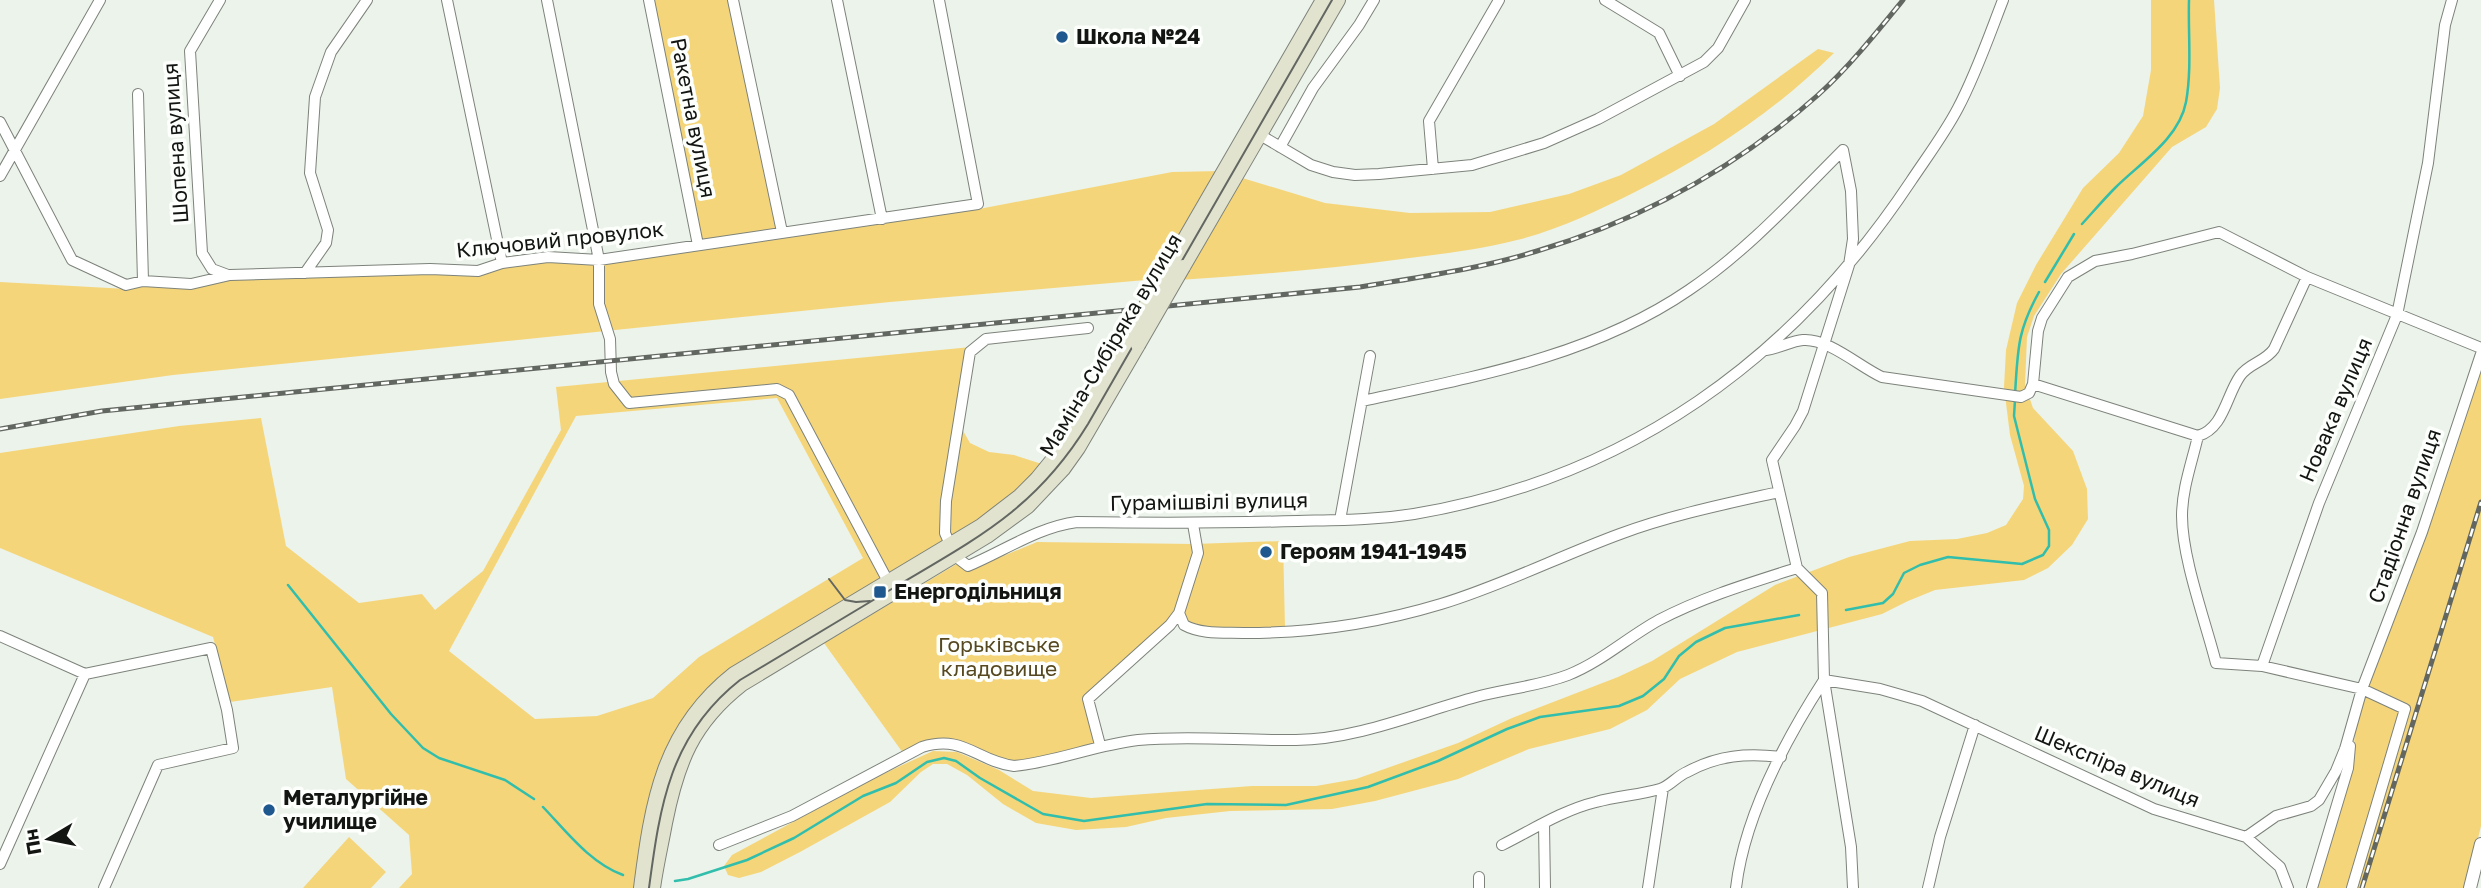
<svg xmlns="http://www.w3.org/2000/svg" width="2481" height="888" font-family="'Golos Text',sans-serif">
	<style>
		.green { fill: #f5d57a; fill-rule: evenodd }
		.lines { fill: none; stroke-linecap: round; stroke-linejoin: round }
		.stream { stroke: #31beac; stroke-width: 2.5 }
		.minor-casing { stroke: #7d837b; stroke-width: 12 }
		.tertiary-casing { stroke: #7d837b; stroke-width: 14 }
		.secondary-casing { stroke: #7d837b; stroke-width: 16 }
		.minor { stroke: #fff; stroke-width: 10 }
		.tertiary { stroke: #fff; stroke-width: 12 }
		.secondary { stroke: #e1e3cf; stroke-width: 14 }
		.tram { stroke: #636762; stroke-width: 2 }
		.rail-casing { stroke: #636762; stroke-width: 5 }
		.rail { stroke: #fcfffb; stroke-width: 2.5; stroke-dasharray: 8; stroke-linecap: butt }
		.secondary-bridge-casing { stroke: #7d837b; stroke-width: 16; stroke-linecap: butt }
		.secondary-bridge { stroke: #e1e3cf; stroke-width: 14 }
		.poi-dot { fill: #1f588f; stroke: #fcfffb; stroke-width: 2.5 }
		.labels { text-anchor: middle; stroke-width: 7; stroke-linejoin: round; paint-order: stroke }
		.poi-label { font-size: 21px; font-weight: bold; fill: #121512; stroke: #fcfffb; text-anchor: start }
		.street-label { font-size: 21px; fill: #121512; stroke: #fcfffb }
		.park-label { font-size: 21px; fill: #564821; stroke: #fcfffb }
	</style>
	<rect width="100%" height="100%" fill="#ecf3ea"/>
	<path class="green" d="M 654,0 L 729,0 L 779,236 L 979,209 L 1172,172 L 1221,171 L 1157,279 L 890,302 L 173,375 L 0,399 L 0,282 L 127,289 L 144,284 L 231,279 L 503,266 L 703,248 Z
		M 2151,0 L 2214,0 L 2220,88 L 2217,109 L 2206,127 L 2172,147 L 2061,274 L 2034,316 L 2027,337 L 2025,385 L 2033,408 L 2073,451 L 2087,489 L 2088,519 L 2072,545 L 2048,568 L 2024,580 L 1935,590 L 1908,601 L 1882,614 L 1737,652 L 1680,679 L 1647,710 L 1610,729 L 1529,749 L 1458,779 L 1375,801 L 1332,809 L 1230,811 L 1166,818 L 1126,827 L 1076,830 L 1036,823 L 1003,804 L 967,775 L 947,764 L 933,764 L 921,772 L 890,802 L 800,852 L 761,872 L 739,878 L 728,875 L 724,866 L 732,855 L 874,778 L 933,751 L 957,752 L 999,770 L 1033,791 L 1091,798 L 1252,786 L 1316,786 L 1356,779 L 1458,743 L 1512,718 L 1618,677 L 1652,661 L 1775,585 L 1849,557 L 1910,541 L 1957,539 L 1987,533 L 2006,525 L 2023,499 L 2024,486 L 2010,435 L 2004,387 L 2006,350 L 2017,303 L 2036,265 L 2083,188 L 2119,153 L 2143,116 L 2151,70 Z
		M 1818,49 L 1834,53 C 1775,111 1709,155 1635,192 C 1597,211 1558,230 1517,240 C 1479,250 1440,254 1402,259 C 1328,269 1254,275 1179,280 L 1239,177 L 1325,203 L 1410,213 L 1490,212 L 1569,194 L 1621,175 L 1714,124 Z
		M 971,347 L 962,429 L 970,443 L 989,452 L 1014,455 L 1045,465 L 999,509 L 717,682 L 638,888 L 399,888 L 412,874 L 409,835 L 346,779 L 332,687 L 230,702 L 213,637 L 0,548 L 0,453 L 179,426 L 261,418 L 286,546 L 359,603 L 422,594 L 435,610 L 483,571 L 561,430 L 556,387 ZM 777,398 L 863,558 L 699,657 L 653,698 L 597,716 L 535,719 L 449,651 L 576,416 Z
		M 2481,369 L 2481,826 L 2466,888 L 2317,888 L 2353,769 L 2355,727 L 2366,689 Z
		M 1283,541 L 1285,628 L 1195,628 L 1187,623 L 1168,622 L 1089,692 L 1095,743 C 1067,750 1034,765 1004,761 C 996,760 987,754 979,751 C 945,735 937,735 903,753 L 824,643 L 960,562 L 979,566 L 1037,542 L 1194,544 Z
		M 349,837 L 386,872 L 371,888 L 303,888 Z"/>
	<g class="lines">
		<path class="stream" d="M 2082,224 C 2093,212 2104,199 2115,188 C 2140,163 2179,139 2186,102 C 2192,69 2188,33 2189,0
			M 2045,282 L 2074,234
			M 2015,394 C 2018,349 2017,332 2039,292
			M 288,585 L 391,714 L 423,748 L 439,758 L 505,780 L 534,799
			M 1846,610 L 1883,603 L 1893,594 L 1904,573 L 1920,565 L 1948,557 L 2022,564 L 2043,555 L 2049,546 L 2049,530 L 2035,499 L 2014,416 L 2015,400
			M 543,807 C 566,831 590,863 623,875
			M 675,881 L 688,879 L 747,860 L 794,838 L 863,796 L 896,783 L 927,762 L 944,758 L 956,761 L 980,778 L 1043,814 L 1084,821 L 1207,804 L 1286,805 L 1368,787 L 1438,761 L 1507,729 L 1540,717 L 1619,706 L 1643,696 L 1664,679 L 1679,656 L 1696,642 L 1725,628 L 1799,615"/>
		<defs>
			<path id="minor" d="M 220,0 L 190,51 L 202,253 L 212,269 L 228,275
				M 447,0 L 502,263
				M 547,0 L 599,260 L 599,304 L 610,339 L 611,372 L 614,384 L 629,403 L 777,389 L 789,395 L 891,587
				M 649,0 L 698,245
				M 733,0 L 782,232
				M 837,0 L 882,219
				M 1605,0 L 1659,33 L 1680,76
				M 138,94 L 143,281
				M 0,122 L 72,260 L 126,285 L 143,281 L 191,284 L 230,275 L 430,269 L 478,271 L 502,263 L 548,257 L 599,260 L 978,204 L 939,0
				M 1255,132 L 1311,165 L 1333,172 L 1355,175 L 1379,174 L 1472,165 L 1544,143 L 1598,119 L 1704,62 L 1718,48 L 1745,0
				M 1280,147 L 1313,88 L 1359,25 L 1374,0
				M 1433,169 L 1429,121 L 1499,0
				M 0,176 L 100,0
				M 305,273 L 326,243 L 328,230 L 310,173 L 315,97 L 331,52 L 367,0
				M 1088,328 L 986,339 L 970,352 L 946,501 L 945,533 L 955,556 L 968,566 C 1004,551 1038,527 1077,522 C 1151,523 1224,523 1298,521 C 1336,520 1376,520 1414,514 C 1628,478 1792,360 1911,181 C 1927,157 1945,133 1958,108 C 1976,74 1989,36 2003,0
				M 1766,350 C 1780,348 1791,341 1803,340 C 1828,338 1860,367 1882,377 L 2021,397 L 2029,393 L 2033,384 L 2038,331 L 2042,318 L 2068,277 L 2095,261 L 2132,254 L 2219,232 L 2307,277 L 2481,348
				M 2033,384 L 2198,436
				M 1362,401 C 1474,377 1593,356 1689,290 C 1747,251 1794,199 1843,150
				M 2198,436 C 2192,462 2182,489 2182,516 C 2182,558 2205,620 2216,663 L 2262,666 L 2362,689 L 2405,709 L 2352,888
				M 2198,436 C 2224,428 2226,396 2240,376 C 2249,363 2265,362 2274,349 L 2307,277
				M 1340,520 L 1370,356
				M 1797,568 L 1772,460 L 1795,426 L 1803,411 L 1849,265 L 1853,239 L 1851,191 L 1843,150
				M 1797,568 L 1822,593 L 1824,680 L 1851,847 L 1853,888
				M 1179,613 L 1184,625 C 1202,635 1226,632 1246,633 C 1312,633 1378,623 1441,604 C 1501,586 1560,556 1620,534 C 1671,515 1725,504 1779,492
				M 0,636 L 85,674 L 211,648 L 227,710 L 233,748 L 158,765 L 104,888
				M 2262,666 L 2319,503 L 2397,315 L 2428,163 L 2445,25 L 2452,0
				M 1824,680 L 1880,689 L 1922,701 L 2154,809 L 2246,837 L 2280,867 L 2288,888
				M 1100,745 L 1088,699 L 1170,625 L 1179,613 L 1198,553 L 1193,524
				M 1544,824 L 1545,888
				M 2246,837 L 2276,816 L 2311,806 L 2319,800 L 2336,771 L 2345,749 L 2362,689 L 2422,532 L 2481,354
				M 719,845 L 792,816 L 922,747 C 964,734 976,761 1014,766 C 1056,762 1095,745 1138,740 C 1191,735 1243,741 1296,740 C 1358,739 1417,713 1476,697 C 1506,689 1539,686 1568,675 C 1601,662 1628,637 1659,620 C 1703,597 1750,583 1797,568
				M 1502,845 C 1532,830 1563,810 1596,802 C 1617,796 1639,795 1660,789 C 1670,786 1677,776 1687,772 C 1718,755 1747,753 1781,757
				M 0,864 L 85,674
				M 1479,877 L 1479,888
				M 1648,888 L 1663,788
				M 1736,888 C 1744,818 1786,739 1824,680
				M 1928,888 L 1940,837 L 1975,725
				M 2312,888 L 2348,768 L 2350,746"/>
			<path id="tertiary" d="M 2470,888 L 2481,844"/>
			<path id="secondary" d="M 1172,261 L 1323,0
				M 1183,267 L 1338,0
				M 641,888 C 652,802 663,730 734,674 L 981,526 L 1020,496 L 1037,479 L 1068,441 L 1127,338
				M 653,888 C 656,866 661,845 665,823 C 677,763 692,723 742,684 L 987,536 L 1028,506 L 1063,469 L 1078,448 L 1138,345"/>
		</defs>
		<use href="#minor" class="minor-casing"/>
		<use href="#tertiary" class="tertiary-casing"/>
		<use href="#secondary" class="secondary-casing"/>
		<use href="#minor" class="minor"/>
		<use href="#tertiary" class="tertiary"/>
		<use href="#secondary" class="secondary"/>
		<path class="tram" d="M 829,579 L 845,600 L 856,602 L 870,601
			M 649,888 C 660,805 670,735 740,680 C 791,649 843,618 895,587 C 977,538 1036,509 1088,424 L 1332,0"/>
		<defs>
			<path id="rail" d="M 0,429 L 102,411 L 1360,287 C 1419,277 1480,269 1537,251 C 1641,220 1737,167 1818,95 C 1849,67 1877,32 1903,0
				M 2362,888 L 2481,502"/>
		</defs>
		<use href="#rail" class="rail-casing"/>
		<use href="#rail" class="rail"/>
		<defs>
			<path id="secondary-bridge" d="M 1127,338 L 1172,261
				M 1138,345 L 1183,267"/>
		</defs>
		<use href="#secondary-bridge" class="secondary-bridge-casing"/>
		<use href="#secondary-bridge" class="secondary-bridge"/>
	</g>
	<g class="poi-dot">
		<circle cx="1062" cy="37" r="7"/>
		<circle cx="1266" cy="552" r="7"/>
		<rect x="873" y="585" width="14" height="14" rx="3.5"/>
		<circle cx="269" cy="810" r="7"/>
	</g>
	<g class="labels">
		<g class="poi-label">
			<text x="1076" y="44">Школа №24</text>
			<text x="1280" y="559">Героям 1941-1945</text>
			<text x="894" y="599">Енергодільниця</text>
			<text x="283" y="805">Металургійне<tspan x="283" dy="24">училище</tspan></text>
		</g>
		<g class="street-label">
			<text transform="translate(693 118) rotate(79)" y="7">Ракетна вулиця</text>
			<text transform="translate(176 143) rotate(-94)" y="7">Шопена вулиця</text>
			<text transform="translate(560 240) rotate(-6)" y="7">Ключовий провулок</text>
			<text transform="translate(1111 345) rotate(-59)" y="7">Маміна-Сибіряка вулиця</text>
			<text transform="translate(2336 410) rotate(-67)" y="7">Новака вулиця</text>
			<text transform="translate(1209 502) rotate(-1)" y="7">Гурамішвілі вулиця</text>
			<text transform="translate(2405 516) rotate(-71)" y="7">Стадіонна вулиця</text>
			<text transform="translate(2117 767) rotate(23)" y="7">Шекспіра вулиця</text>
		</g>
		<g class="park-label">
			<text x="999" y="652">Горьківське<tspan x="999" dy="24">кладовище</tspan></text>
		</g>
	</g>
	<g transform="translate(49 839) rotate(260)" stroke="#fcfffb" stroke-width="5" paint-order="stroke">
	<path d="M0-5L12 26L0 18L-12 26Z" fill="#121512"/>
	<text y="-10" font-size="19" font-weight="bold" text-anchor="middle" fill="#121512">Пн</text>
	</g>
</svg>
